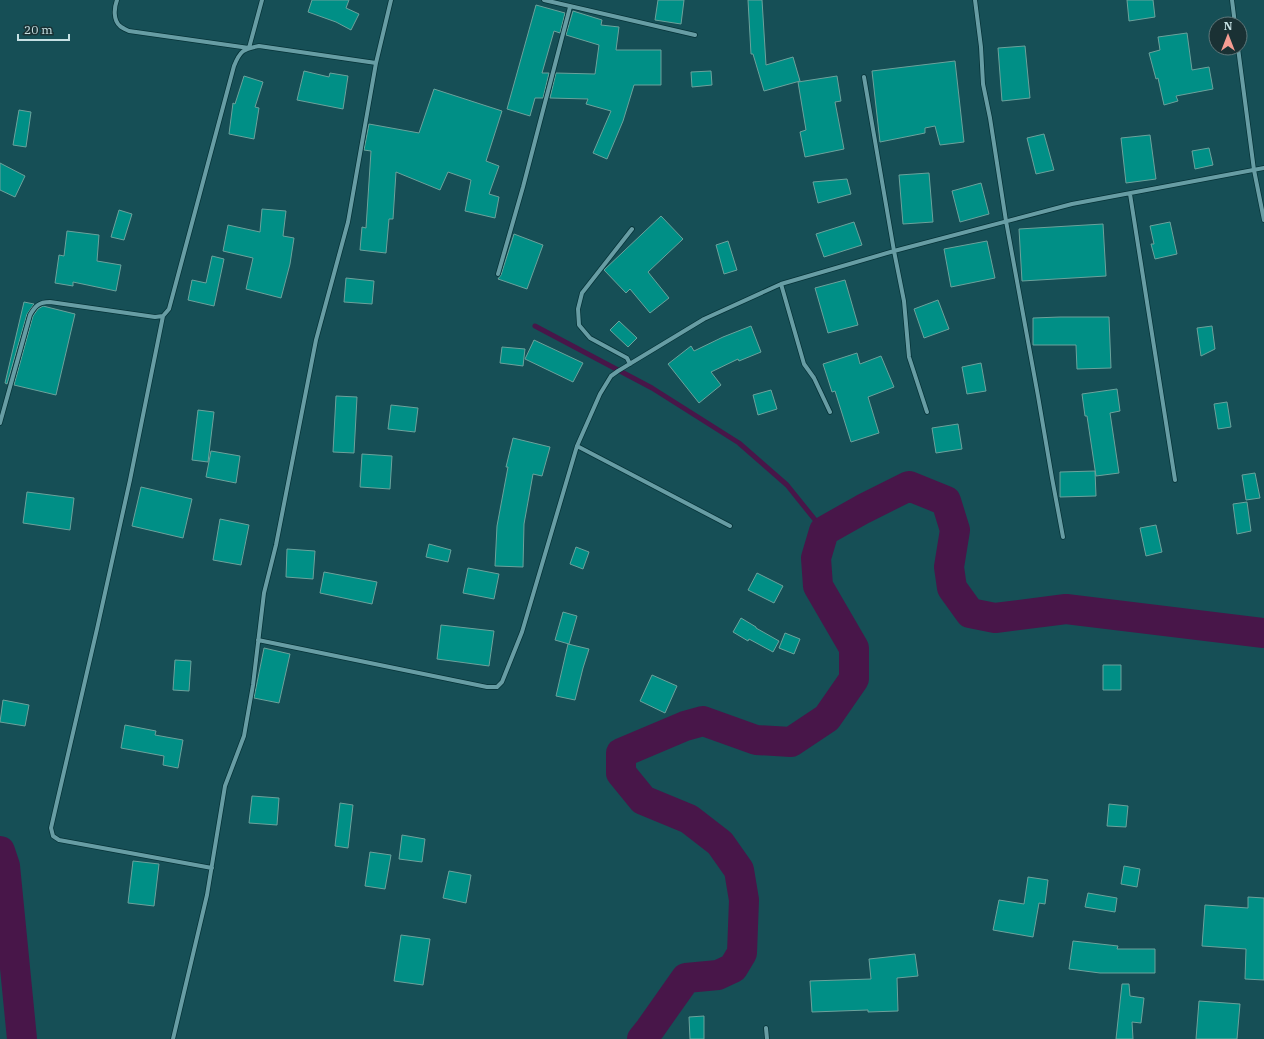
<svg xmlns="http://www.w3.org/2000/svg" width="1264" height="1039" font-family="'IBM Plex Serif',serif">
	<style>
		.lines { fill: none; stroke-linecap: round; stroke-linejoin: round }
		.stream { stroke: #481649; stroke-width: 5 }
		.river { stroke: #481649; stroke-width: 30 }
		.building { fill: #008f86; stroke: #6ba29c }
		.minor-casing { stroke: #063338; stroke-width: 5.5 }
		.minor { stroke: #679da4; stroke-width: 4 }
	</style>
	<rect width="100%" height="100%" fill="#164f56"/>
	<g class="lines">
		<path class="stream" d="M 535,326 L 652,388 L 739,443 L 787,485 L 824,531"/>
		<path class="river" d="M 0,851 L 5,866 L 22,1039
			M 642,1039 L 650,1029 L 686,978 L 718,975 L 733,968 L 742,953 L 744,900 L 739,870 L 720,843 L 689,819 L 643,800 L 621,773 L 621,753 L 685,726 L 703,721 L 756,740 L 791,742 L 827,718 L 854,679 L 854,648 L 818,586 L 816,558 L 824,531 L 863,509 L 909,486 L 946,501 L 955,530 L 949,567 L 952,588 L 970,613 L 995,618 L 1066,609 L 1264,633"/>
	</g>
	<path class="building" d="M 312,0 L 349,0 L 346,8 L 359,14 L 351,30 L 336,22 L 308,12 Z
		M 658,0 L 684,0 L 681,24 L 655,20 Z
		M 748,0 L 762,0 L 766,65 L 793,57 L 800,81 L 764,91 L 753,54 L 751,54 Z
		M 1127,0 L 1153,0 L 1155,17 L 1129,21 Z
		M 536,5 L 565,13 L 560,33 L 554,31 L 542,73 L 549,73 L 543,98 L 535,98 L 530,116 L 507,109 Z
		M 573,11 L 602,20 L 601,25 L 619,27 L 616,50 L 661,50 L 661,85 L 634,85 L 623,121 L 607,159 L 593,153 L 611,111 L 586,104 L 588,99 L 550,98 L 556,73 L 595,74 L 599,45 L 566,35 Z
		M 1187,33 L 1192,70 L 1209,67 L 1213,89 L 1176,96 L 1178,101 L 1164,105 L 1158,78 L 1156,79 L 1149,53 L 1160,50 L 1158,37 Z
		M 1025,46 L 1030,98 L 1002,101 L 998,48 Z
		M 955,61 L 964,142 L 940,145 L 935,126 L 925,128 L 925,133 L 880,142 L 872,71 Z
		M 304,71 L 329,77 L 330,73 L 348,76 L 343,109 L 297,100 Z
		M 711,71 L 712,85 L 692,87 L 691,72 Z
		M 244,76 L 263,82 L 255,107 L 259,108 L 254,139 L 229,134 L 233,103 L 235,104 Z
		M 837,76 L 841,101 L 835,102 L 844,149 L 805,157 L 800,132 L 806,130 L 798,82 Z
		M 434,89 L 502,111 L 486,161 L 499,166 L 489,194 L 499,197 L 495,218 L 465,211 L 471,180 L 448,172 L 440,190 L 396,172 L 393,219 L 389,219 L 386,253 L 360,250 L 362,227 L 366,228 L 371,151 L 364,150 L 369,124 L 419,133 Z
		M 19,110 L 31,112 L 26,147 L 13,145 Z
		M 1044,134 L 1054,170 L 1036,174 L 1027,138 Z
		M 1150,135 L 1156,179 L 1126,183 L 1121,138 Z
		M 1209,148 L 1213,165 L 1195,169 L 1192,151 Z
		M 0,163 L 25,176 L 15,197 L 0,190 Z
		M 929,173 L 933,222 L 903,224 L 899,175 Z
		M 847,179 L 851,194 L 818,203 L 813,182 Z
		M 981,183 L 989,214 L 960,222 L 952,191 Z
		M 262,209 L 286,211 L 283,236 L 294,238 L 290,264 L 281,298 L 246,289 L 253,258 L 223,251 L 228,225 L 260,232 Z
		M 119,210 L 132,214 L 124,240 L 111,237 Z
		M 661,216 L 683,239 L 648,272 L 669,298 L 650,313 L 630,289 L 626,293 L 604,270 Z
		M 854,222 L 862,245 L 824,257 L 816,234 Z
		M 1170,222 L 1177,254 L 1155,259 L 1151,244 L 1154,244 L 1150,226 Z
		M 1103,224 L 1106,276 L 1022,281 L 1019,229 Z
		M 67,231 L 99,235 L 97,261 L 121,265 L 116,291 L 73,282 L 73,286 L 55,283 L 59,255 L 64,256 Z
		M 514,234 L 543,245 L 527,289 L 498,279 L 501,275 Z
		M 728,241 L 737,270 L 724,274 L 716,245 Z
		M 987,241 L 995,278 L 951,287 L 944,249 Z
		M 212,256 L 224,259 L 214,306 L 188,300 L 192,280 L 206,283 Z
		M 346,278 L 374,281 L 372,304 L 344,302 Z
		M 845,280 L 858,325 L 828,333 L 815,288 Z
		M 938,300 L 949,329 L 924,338 L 914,309 Z
		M 24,302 L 34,304 L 27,314 L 7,384 L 5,383 Z
		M 43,306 L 75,314 L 56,395 L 14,385 L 33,316 L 38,309 Z
		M 1060,317 L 1109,317 L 1111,368 L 1077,369 L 1076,345 L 1033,345 L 1033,318 Z
		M 619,321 L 637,338 L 628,347 L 610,330 Z
		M 751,326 L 761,352 L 739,361 L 738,359 L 711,372 L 721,385 L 699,403 L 668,364 L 691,346 L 694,351 L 723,337 Z
		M 1212,326 L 1215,349 L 1201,356 L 1197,328 Z
		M 534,340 L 583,363 L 573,382 L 525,359 Z
		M 502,347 L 525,349 L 523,366 L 500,363 Z
		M 857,353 L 860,364 L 881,356 L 894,387 L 868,397 L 879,433 L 851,442 L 835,391 L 832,392 L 823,364 Z
		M 981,363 L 986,391 L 967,394 L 962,367 Z
		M 1117,389 L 1120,411 L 1110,413 L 1119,473 L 1096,476 L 1087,416 L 1085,416 L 1082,394 Z
		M 771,390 L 777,409 L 758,415 L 753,395 Z
		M 336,396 L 357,397 L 354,453 L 333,452 Z
		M 1227,402 L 1231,427 L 1218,429 L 1214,404 Z
		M 391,405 L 418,408 L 415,432 L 388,429 Z
		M 198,410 L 214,412 L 208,462 L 192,460 Z
		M 958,424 L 962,449 L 936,453 L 932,428 Z
		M 513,438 L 550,447 L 542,476 L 533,474 L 524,524 L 523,567 L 495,566 L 497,526 L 508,467 L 506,467 Z
		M 211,451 L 240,456 L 236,483 L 206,477 Z
		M 362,454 L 392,456 L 390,489 L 360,487 Z
		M 1095,471 L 1096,496 L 1060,497 L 1060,472 Z
		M 1255,473 L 1260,498 L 1246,500 L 1242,475 Z
		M 141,487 L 192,499 L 183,538 L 132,526 Z
		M 27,492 L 74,498 L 70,530 L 23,523 Z
		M 1247,502 L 1251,531 L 1237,534 L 1233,504 Z
		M 220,519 L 249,525 L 241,565 L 213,560 Z
		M 1156,525 L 1162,552 L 1146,556 L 1140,528 Z
		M 429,544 L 451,550 L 448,562 L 426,557 Z
		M 576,547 L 589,552 L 583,569 L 570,564 Z
		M 287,549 L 315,551 L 313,579 L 286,577 Z
		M 468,568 L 499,574 L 494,599 L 463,593 Z
		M 324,572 L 377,582 L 372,604 L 320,593 Z
		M 757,573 L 783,586 L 774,603 L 748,590 Z
		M 563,612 L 577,616 L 569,644 L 555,640 Z
		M 741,618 L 756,627 L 756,628 L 779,641 L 773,652 L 749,639 L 748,641 L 733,632 Z
		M 441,625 L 494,631 L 489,666 L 437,659 Z
		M 785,633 L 800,639 L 794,654 L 779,648 Z
		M 568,644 L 589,649 L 583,668 L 575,700 L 556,696 Z
		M 264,648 L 290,654 L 279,703 L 254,698 Z
		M 175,660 L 191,661 L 189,691 L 173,690 Z
		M 1103,665 L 1121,665 L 1121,690 L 1103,690 Z
		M 652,675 L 677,686 L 665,713 L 640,701 Z
		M 3,700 L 29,705 L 25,726 L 0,722 Z
		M 125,725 L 156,731 L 155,735 L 183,740 L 178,768 L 163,765 L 164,756 L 121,748 Z
		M 252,796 L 279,798 L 277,825 L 249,823 Z
		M 340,803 L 353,805 L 348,848 L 335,846 Z
		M 1109,804 L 1128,806 L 1126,827 L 1107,826 Z
		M 402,835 L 425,839 L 422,862 L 399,859 Z
		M 370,852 L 391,855 L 385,889 L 365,886 Z
		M 133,861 L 159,864 L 154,906 L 128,903 Z
		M 1124,866 L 1140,869 L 1137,887 L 1121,884 Z
		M 449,871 L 471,875 L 466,903 L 443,898 Z
		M 1028,877 L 1048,880 L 1045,904 L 1039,903 L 1033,937 L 993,930 L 999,900 L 1024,904 Z
		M 1088,893 L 1117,898 L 1115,912 L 1085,907 Z
		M 1248,897 L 1264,898 L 1264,980 L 1245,979 L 1246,949 L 1202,946 L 1205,905 L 1248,908 Z
		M 401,935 L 430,939 L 423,985 L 394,981 Z
		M 1073,941 L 1118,946 L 1117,949 L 1155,949 L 1155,973 L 1100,973 L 1069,969 Z
		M 915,954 L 918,976 L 897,978 L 898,1011 L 868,1012 L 868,1010 L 812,1012 L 810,981 L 871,979 L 869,959 Z
		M 1122,984 L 1129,984 L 1130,996 L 1144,998 L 1141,1023 L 1132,1022 L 1133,1039 L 1116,1039 Z
		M 1199,1001 L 1240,1004 L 1237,1039 L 1196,1039 Z
		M 704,1016 L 704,1039 L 690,1039 L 689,1017 Z"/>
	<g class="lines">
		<defs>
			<path id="minor" d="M 117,0 C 114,8 113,20 120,26 C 122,28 127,30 129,31 L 249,48 L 262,0
				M 544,0 L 695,35
				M 975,0 L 981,47 L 983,84 L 990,118 L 1006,221 L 1038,396 L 1052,478 L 1063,537
				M 1232,0 L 1235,24
				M 1238,48 L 1254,170 L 1264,220
				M 864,77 L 894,251 L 904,301 L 909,357 L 927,412
				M 1130,194 L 1175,480
				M 498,274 L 523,187 L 570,7
				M 781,284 L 804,364 L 814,378 L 830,412
				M 630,364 L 627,358 L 590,338 L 579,325 L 578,309 L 582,293 L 632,229
				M 0,423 L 30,315 C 35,306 39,302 50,302 L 155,317 L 163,316
				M 577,446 L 730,526
				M 258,640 L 487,687 L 497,687 L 502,682 L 522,632 L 577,446 L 600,394 L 611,376 L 618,371 L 704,319 L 781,284 L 894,251 L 1072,204 L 1264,168
				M 212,868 L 59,840 L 53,836 L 51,828 L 97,629 L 130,480 L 163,316 L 169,309 L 234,66 C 240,51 243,49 259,46 L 376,63
				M 766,1028 L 767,1039
				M 173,1039 L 207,895 L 225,786 L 244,736 L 253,685 L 264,593 L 276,545 L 316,340 L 348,222 L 376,63 L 391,0"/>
		</defs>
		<use href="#minor" class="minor-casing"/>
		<use href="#minor" class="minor"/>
	</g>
	<g transform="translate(1228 36)"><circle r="19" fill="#1a3134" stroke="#5f777a"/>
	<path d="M0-3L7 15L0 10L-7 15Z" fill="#f59c92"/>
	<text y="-6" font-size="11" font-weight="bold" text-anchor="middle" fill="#c6e1e4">N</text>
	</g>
	<path d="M18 34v6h51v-6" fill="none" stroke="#c6e1e4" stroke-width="2"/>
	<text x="24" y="34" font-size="12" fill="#c6e1e4" stroke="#1a3134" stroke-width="3" paint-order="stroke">20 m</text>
</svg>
